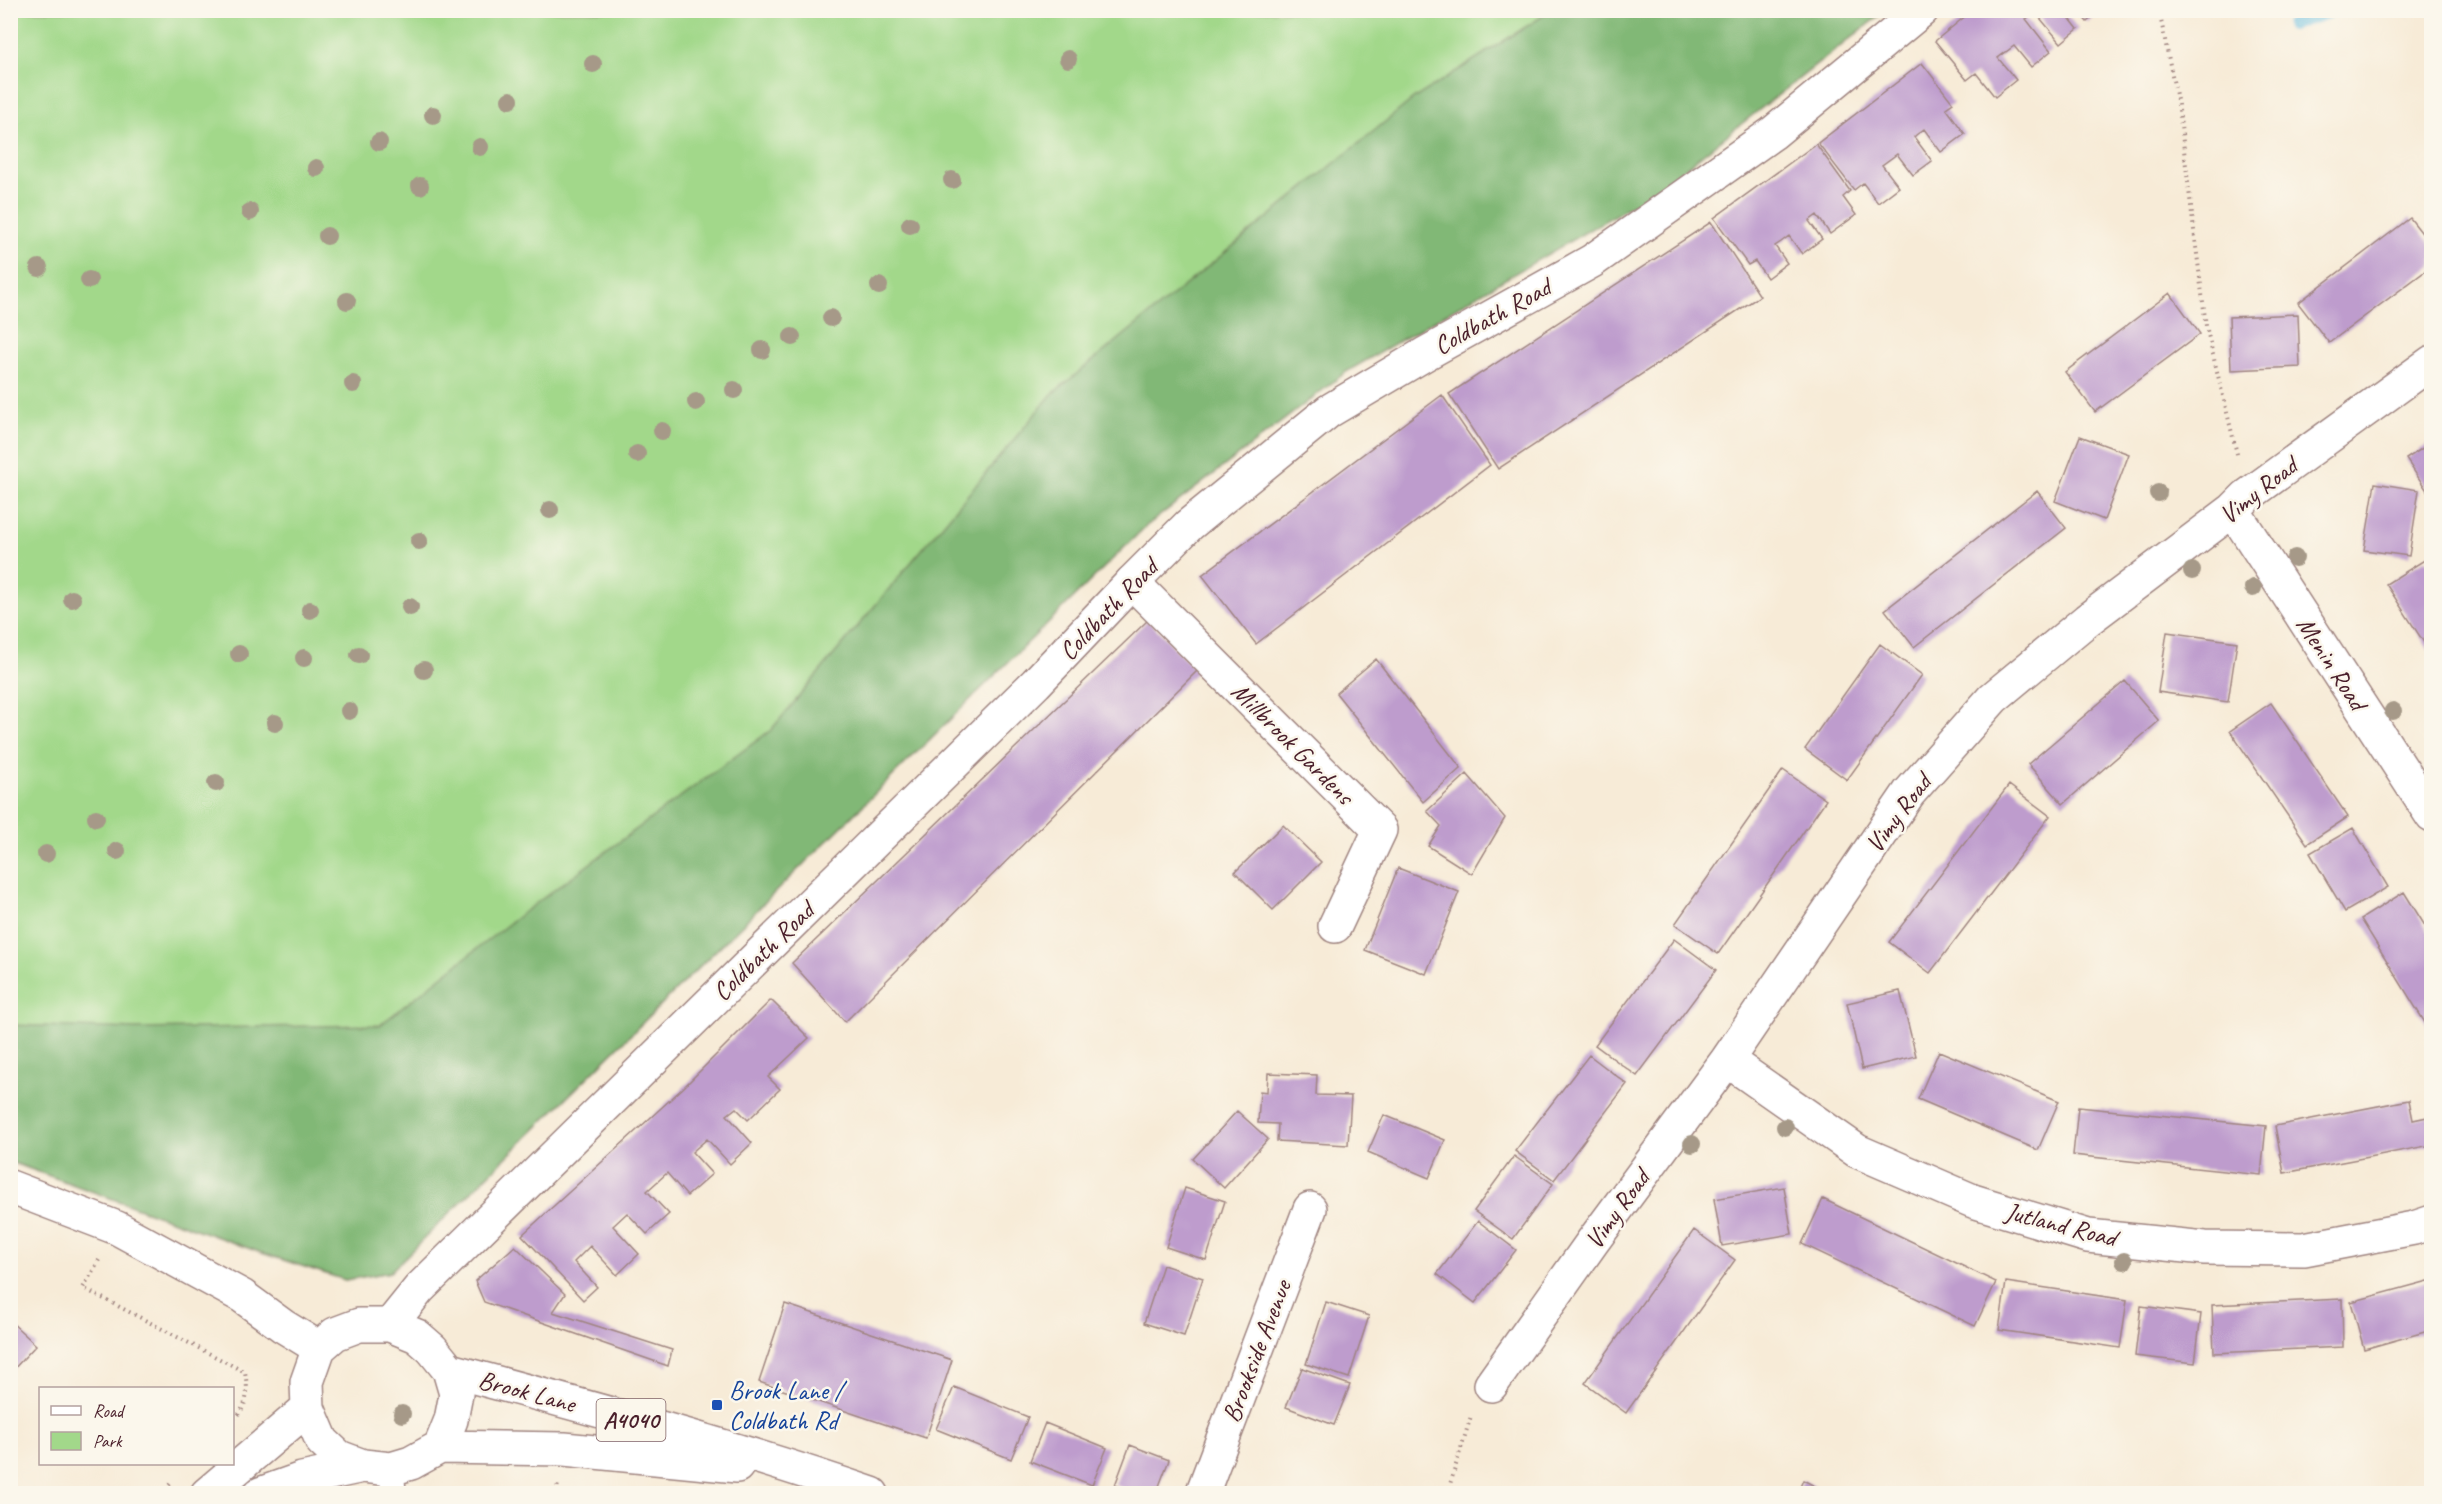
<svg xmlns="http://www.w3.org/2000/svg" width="2442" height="1504" font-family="Caveat,sans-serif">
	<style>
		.green { fill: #a2d88a; stroke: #767c5a; stroke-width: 1.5 }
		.forest { fill: #81b876; stroke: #666c50; stroke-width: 1.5 }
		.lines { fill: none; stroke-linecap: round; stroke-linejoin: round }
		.stream { stroke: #60b9de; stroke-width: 12 }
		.building { fill: #be9ccd }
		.service-casing { stroke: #a08581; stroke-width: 27 }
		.minor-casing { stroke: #a08581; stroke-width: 36 }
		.secondary-casing { stroke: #a08581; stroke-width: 36 }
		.primary-casing { stroke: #a08581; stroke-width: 36 }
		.path { stroke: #a08581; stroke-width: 4; stroke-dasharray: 1.5 4.5; stroke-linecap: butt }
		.service { stroke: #fff; stroke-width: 24 }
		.minor { stroke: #fff; stroke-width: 33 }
		.secondary { stroke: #fff; stroke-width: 33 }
		.primary { stroke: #fff; stroke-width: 33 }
		.tree { fill: #a69988 }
		.transit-dot { fill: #1a4fb4; stroke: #fbf7ec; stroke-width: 2 }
		.labels { text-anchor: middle; stroke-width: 5; stroke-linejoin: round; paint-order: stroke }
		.shield { fill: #fbf7ec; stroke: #7f6065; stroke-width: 1.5 }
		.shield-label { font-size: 24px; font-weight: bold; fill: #4a1f2b }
		.street-label { font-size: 26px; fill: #4a1f2b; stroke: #fbf7ec }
		.transit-label { font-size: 26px; fill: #164399; stroke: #fbf7ec; text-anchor: start }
	</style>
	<rect width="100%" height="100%" fill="#fbf7ec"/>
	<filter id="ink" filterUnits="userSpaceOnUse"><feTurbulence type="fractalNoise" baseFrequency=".0167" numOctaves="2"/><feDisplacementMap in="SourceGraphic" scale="12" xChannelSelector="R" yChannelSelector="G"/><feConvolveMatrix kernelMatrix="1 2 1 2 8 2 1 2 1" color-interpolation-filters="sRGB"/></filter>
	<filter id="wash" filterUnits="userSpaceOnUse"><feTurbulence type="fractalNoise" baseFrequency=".008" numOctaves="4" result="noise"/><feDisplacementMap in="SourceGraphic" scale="24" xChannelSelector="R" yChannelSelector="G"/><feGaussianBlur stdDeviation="1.35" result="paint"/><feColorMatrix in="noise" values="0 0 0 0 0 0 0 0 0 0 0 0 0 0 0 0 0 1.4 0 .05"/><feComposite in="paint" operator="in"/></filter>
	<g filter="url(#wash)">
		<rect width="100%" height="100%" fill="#f7ebd7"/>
		<path class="green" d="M 10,11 L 1885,11 L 1656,191 L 1346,372 L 1145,527 L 390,1272 L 345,1280 L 262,1253 L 11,1162 Z"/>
		<path class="forest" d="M 1552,10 L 1885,11 L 1656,191 L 1346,372 L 1145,527 L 390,1272 L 345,1280 L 262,1253 L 11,1162 L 11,1025 L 137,1029 L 380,1025 L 516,918 L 771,730 L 1052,394 L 1413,99 Z"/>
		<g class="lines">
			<path class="stream" d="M 2291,25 L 2337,10"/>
		</g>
		<g id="blocks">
			<path class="building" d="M 1973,10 L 2063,10 L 2078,29 L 2061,43 L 2035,12 L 2029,17 L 2026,19 L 2051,51 L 2031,67 L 2014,46 L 1998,58 L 2016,80 L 1995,97 L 1976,73 L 1967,80 L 1935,41 Z
				M 2077,10 L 2100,10 L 2087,22 Z
				M 1922,63 L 1953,103 L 1946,108 L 1965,134 L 1941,152 L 1924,129 L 1916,135 L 1914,137 L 1932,161 L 1913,175 L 1897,154 L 1882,165 L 1899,187 L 1878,203 L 1863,183 L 1854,190 L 1818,143 Z
				M 1816,144 L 1850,191 L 1843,197 L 1856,215 L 1830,234 L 1817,215 L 1809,221 L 1822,239 L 1802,254 L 1789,236 L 1781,242 L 1775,246 L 1787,263 L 1767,278 L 1755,261 L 1748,265 L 1714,218 Z
				M 2410,218 L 2432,246 L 2432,266 L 2329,343 L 2298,303 Z
				M 1711,222 L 1760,296 L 1498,469 L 1449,394 Z
				M 2170,293 L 2200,334 L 2095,412 L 2065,372 Z
				M 2298,314 L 2300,367 L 2231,370 L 2229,317 Z
				M 1442,395 L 1490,465 L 1256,644 L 1202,575 Z
				M 2080,436 L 2129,454 L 2104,520 L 2055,501 Z
				M 2432,442 L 2432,498 L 2406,459 Z
				M 2375,483 L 2419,490 L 2409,556 L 2364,550 Z
				M 2037,491 L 2066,528 L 1914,647 L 1885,610 Z
				M 2426,559 L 2432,568 L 2432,655 L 2386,584 Z
				M 1148,620 L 1197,671 L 845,1022 L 792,963 Z
				M 2167,632 L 2237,642 L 2228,702 L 2158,692 Z
				M 1880,644 L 1922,675 L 1847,780 L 1805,749 Z
				M 1376,659 L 1461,768 L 1423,802 L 1336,693 Z
				M 2125,681 L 2159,721 L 2063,804 L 2028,764 Z
				M 2271,703 L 2348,817 L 2307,844 L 2230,731 Z
				M 1783,770 L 1826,800 L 1718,954 L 1675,924 Z
				M 1467,774 L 1505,818 L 1472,874 L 1428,846 L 1441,826 L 1427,811 Z
				M 2009,785 L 2050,816 L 1930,973 L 1889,942 Z
				M 1283,825 L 1321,862 L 1273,910 L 1235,872 Z
				M 2353,828 L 2388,887 L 2345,912 L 2310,853 Z
				M 1398,868 L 1459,892 L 1426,974 L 1365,950 Z
				M 2404,892 L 2432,937 L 2432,1034 L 2361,919 Z
				M 1674,939 L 1716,970 L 1637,1076 L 1595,1045 Z
				M 1900,991 L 1916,1056 L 1862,1069 L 1847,1003 Z
				M 771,1000 L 809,1038 L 768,1077 L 780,1089 L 748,1120 L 736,1108 L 727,1115 L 752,1143 L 730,1164 L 707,1139 L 692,1152 L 712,1174 L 687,1196 L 667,1173 L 647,1191 L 669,1214 L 647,1234 L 627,1213 L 613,1226 L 639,1254 L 617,1275 L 590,1246 L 574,1262 L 597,1287 L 583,1300 L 522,1235 L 683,1088 Z
				M 1939,1051 L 2059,1101 L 2038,1150 L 1918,1099 Z
				M 1589,1055 L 1627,1084 L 1554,1180 L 1515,1151 Z
				M 1268,1073 L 1317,1075 L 1316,1095 L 1351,1096 L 1348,1145 L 1277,1141 L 1278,1124 L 1258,1123 L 1260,1091 L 1267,1092 Z
				M 2409,1100 L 2413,1120 L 2432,1116 L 2432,1145 L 2284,1173 L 2275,1126 Z
				M 2078,1107 L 2266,1126 L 2261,1175 L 2073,1155 Z
				M 1237,1111 L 1268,1139 L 1224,1188 L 1193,1159 Z
				M 1384,1115 L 1445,1140 L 1429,1178 L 1368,1152 Z
				M 1514,1156 L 1553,1184 L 1513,1239 L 1474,1211 Z
				M 1784,1187 L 1792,1234 L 1722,1246 L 1714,1199 Z
				M 1185,1188 L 1225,1201 L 1206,1260 L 1166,1247 Z
				M 1823,1199 L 1996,1282 L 1975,1326 L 1802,1244 Z
				M 1478,1221 L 1516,1250 L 1475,1303 L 1437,1274 Z
				M 1694,1230 L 1735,1260 L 1626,1413 L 1585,1383 Z
				M 515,1246 L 565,1294 L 553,1312 L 672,1350 L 668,1366 L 484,1302 L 475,1281 Z
				M 1163,1265 L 1203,1278 L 1184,1336 L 1144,1323 Z
				M 2432,1280 L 2432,1330 L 2364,1349 L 2351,1302 Z
				M 2006,1282 L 2127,1300 L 2120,1348 L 1999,1330 Z
				M 2342,1299 L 2343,1347 L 2214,1353 L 2212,1305 Z
				M 1326,1302 L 1369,1316 L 1349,1378 L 1306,1364 Z
				M 785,1304 L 952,1360 L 926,1438 L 759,1382 Z
				M 2141,1306 L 2201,1314 L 2195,1363 L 2135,1356 Z
				M 10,1321 L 36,1345 L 10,1373 Z
				M 1302,1368 L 1350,1385 L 1334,1425 L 1286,1407 Z
				M 954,1387 L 1028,1417 L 1011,1459 L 936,1429 Z
				M 1045,1423 L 1107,1448 L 1092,1485 L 1030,1461 Z
				M 1130,1445 L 1169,1460 L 1156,1494 L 1138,1494 L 1115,1485 Z
				M 1803,1480 L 1830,1494 L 1797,1494 Z"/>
		</g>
	</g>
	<g filter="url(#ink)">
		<use href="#blocks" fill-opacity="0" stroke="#a08581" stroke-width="1.5"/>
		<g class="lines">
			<defs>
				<path id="service" d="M 391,1469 L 394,1494"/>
				<path id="minor" d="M 2233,510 L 2432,816
					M 1132,582 L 1380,830 L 1335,926
					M 1727,1060 L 1857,1151 L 1973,1201 L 2088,1236 L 2205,1248 L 2304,1249 L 2414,1228 L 2432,1222
					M 1491,1385 L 1593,1241 L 1727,1060 L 1909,793 L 1993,698 L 2087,620 L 2233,510 L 2247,496 L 2432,362
					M 1202,1494 L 1310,1209"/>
				<path id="secondary" d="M 10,1187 L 117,1228 L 242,1296 L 283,1326 L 319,1348
					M 390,1325 L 419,1289 L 1036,683 L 1132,582 L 1189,525 L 1329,411 L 1425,354 L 1592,261 L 1773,133 L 1922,10"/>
				<path id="primary" d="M 359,1325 L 390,1325 L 417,1336 L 432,1349 L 449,1370 L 456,1394 L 451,1420 L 440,1447 L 411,1463 L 391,1469 L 363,1466 L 339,1457 L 322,1441 L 308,1408 L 307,1382 L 319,1348 L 335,1334 Z
					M 449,1370 C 591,1408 733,1446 872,1494
					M 440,1447 L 564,1449 L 737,1466
					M 207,1494 L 308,1408
					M 260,1494 L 302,1479 L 363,1466"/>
			</defs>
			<use href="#service" class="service-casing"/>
			<use href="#minor" class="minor-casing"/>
			<use href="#secondary" class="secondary-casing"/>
			<use href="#primary" class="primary-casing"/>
			<path class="path" d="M 2159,10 L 2179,110 L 2206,326 L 2238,458
				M 99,1260 L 83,1288 L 245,1372 C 248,1390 249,1404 235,1418
				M 528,1488 L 556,1494 L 558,1484
				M 161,1494 L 171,1483
				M 1447,1494 L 1471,1416"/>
			<use href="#service" class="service"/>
			<use href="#minor" class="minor"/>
			<use href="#secondary" class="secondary"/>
			<use href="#primary" class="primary"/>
		</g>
		<g class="tree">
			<circle cx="1068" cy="59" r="9"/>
			<circle cx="593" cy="64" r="9"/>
			<circle cx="510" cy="100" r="9"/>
			<circle cx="433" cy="115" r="9"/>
			<circle cx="379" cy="142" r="9"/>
			<circle cx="480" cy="147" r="9"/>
			<circle cx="316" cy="168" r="9"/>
			<circle cx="952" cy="180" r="9"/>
			<circle cx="420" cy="186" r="9"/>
			<circle cx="250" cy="212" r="9"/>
			<circle cx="910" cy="225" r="9"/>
			<circle cx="327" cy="236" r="9"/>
			<circle cx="39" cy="268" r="9"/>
			<circle cx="89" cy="280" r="9"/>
			<circle cx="879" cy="286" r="9"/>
			<circle cx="347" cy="301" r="9"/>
			<circle cx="831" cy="318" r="9"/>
			<circle cx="792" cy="337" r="9"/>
			<circle cx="762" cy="350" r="9"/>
			<circle cx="353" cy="384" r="9"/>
			<circle cx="734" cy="390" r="9"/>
			<circle cx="696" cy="402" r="9"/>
			<circle cx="662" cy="431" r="9"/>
			<circle cx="637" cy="454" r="9"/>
			<circle cx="2158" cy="493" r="9"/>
			<circle cx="550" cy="510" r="9"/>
			<circle cx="419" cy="541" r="9"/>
			<circle cx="2295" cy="558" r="9"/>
			<circle cx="2192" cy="571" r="9"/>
			<circle cx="2253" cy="588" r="9"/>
			<circle cx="72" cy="599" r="9"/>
			<circle cx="410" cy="607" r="9"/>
			<circle cx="310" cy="610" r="9"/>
			<circle cx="239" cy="654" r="9"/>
			<circle cx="359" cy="655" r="9"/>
			<circle cx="304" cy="658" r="9"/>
			<circle cx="424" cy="670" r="9"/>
			<circle cx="349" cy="711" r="9"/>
			<circle cx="2393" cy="711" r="9"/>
			<circle cx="275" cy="723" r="9"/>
			<circle cx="216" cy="783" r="9"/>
			<circle cx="96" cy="818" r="9"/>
			<circle cx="117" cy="851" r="9"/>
			<circle cx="46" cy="854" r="9"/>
			<circle cx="1785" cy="1127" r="9"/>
			<circle cx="1692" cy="1144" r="9"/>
			<circle cx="2124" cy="1261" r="9"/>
			<circle cx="402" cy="1414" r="9"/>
		</g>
	</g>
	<rect class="transit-dot" x="711" y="1399" width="12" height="12" rx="3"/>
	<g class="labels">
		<rect class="shield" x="596.5" y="1399" width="69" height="42" rx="4.5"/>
		<g class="shield-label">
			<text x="631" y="1428">A4040</text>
		</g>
		<g class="street-label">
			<text transform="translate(1492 316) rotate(-29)" y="9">Coldbath Road</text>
			<text transform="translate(2258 490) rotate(-38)" y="9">Vimy Road</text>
			<text transform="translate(1108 609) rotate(-46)" y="9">Coldbath Road</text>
			<text transform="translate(2332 663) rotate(57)" y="9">Menin Road</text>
			<text transform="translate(1293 743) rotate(45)" y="9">Millbrook Gardens</text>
			<text transform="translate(1898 813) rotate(-53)" y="9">Vimy Road</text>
			<text transform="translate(763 951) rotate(-44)" y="9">Coldbath Road</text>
			<text transform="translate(1617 1209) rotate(-54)" y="9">Vimy Road</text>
			<text transform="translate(2061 1224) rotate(14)" y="9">Jutland Road</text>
			<text transform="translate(1256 1351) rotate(-69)" y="9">Brookside Avenue</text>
			<text transform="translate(527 1391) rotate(15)" y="9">Brook Lane</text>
		</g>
		<g class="transit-label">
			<text x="729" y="1399">Brook Lane /<tspan x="729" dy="30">Coldbath Rd</tspan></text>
		</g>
	</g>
	<rect width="2442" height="1504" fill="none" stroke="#fbf7ec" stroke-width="36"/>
	<rect x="39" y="1387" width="195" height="78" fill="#fbf7ec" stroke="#b4a19f" stroke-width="1.5"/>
	<rect x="51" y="1406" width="30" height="9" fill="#ffffff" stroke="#b4a19f" stroke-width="1.5"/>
	<text x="93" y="1417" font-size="18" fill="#4a1f2b">Road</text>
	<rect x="51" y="1432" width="30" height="18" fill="#a2d88a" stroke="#b4a19f" stroke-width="1.5"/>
	<text x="93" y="1447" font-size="18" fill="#4a1f2b">Park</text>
</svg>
